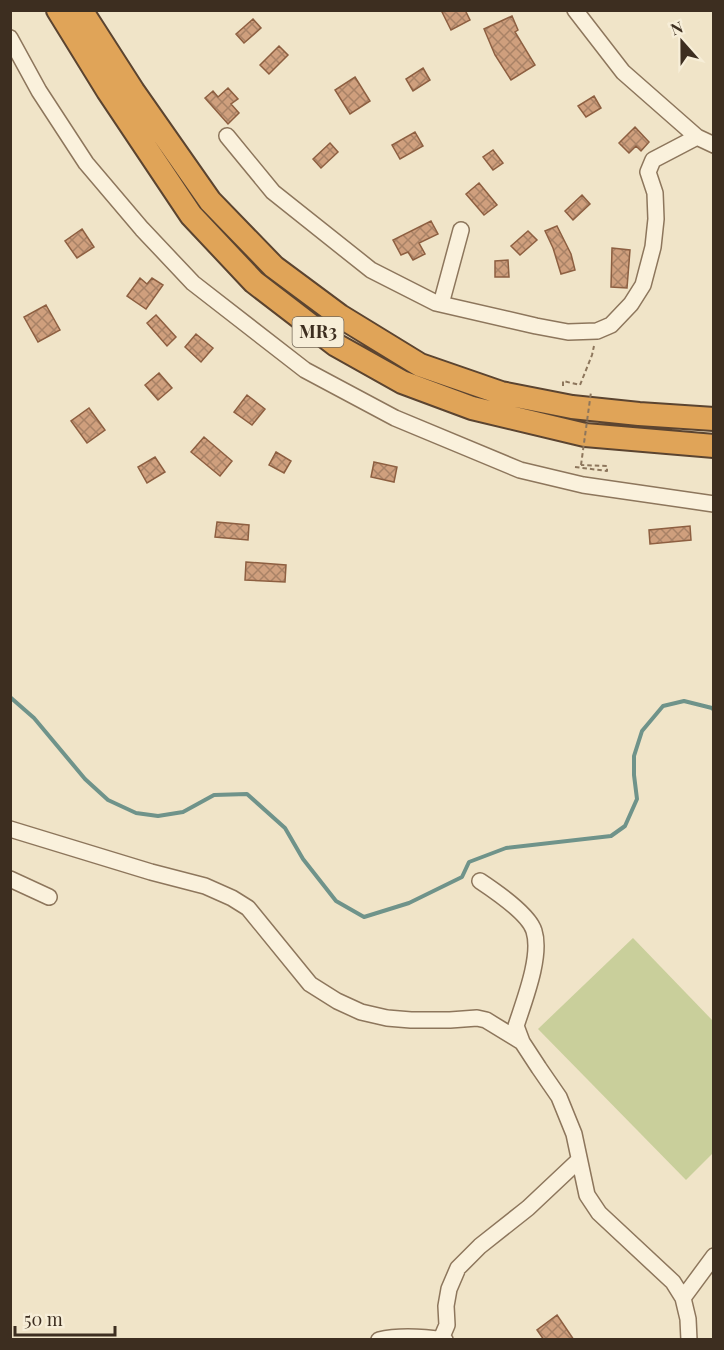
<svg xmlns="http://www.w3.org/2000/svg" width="724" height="1350" font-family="'Playfair Display',serif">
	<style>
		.pitch { fill: #c9cf9b }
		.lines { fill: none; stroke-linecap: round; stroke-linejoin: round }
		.stream { stroke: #6f938a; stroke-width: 4 }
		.building { fill: url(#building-cross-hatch); stroke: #8d5f41; stroke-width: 1.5 }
		.minor-casing { stroke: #8d765c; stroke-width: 18 }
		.highway-casing { stroke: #5b4430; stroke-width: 26 }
		.path { stroke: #8d765c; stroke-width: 2; stroke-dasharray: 4.5 3; stroke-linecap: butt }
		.minor { stroke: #faf1dc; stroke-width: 15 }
		.highway { stroke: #e0a458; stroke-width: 22 }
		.path-bridge { stroke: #8d765c; stroke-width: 2; stroke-dasharray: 4.5 3; stroke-linecap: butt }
		.labels { text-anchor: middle; stroke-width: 4.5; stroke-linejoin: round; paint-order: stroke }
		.shield { fill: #f7eed8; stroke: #756857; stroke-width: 1.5 }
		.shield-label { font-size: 18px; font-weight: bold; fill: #3d2e20 }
	</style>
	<defs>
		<pattern id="building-cross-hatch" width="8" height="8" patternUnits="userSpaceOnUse" patternTransform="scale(1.5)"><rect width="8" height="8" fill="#cf9f7d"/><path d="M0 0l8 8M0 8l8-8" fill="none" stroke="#a98266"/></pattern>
	</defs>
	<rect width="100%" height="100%" fill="#f0e4c8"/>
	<path class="pitch" d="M 633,938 L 713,1021 L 713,1153 L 686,1180 L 538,1029 Z"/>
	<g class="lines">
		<path class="stream" d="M 10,697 L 34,718 L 85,779 L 108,800 L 136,813 L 158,816 L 183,812 L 214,795 L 247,794 L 285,828 L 303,859 L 336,901 L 364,917 L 409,903 L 462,877 L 469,862 L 506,848 L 611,836 L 625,826 L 637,799 L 634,775 L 634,756 L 642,731 L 663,706 L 684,701 L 712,708 L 714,710"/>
	</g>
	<path class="building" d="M 441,10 L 465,10 L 470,20 L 451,30 Z
		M 512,16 L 518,30 L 515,32 L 535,65 L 511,80 L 495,55 L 484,29 Z
		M 253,19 L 261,28 L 244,43 L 236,34 Z
		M 279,46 L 288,55 L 269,74 L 260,65 Z
		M 423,68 L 430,80 L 413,91 L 406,79 Z
		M 355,77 L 370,101 L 350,114 L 335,90 Z
		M 228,88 L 238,99 L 231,104 L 239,113 L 228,124 L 205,98 L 213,91 L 218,97 Z
		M 594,96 L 601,108 L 586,117 L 578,106 Z
		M 635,127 L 649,142 L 641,151 L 636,146 L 629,153 L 619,143 Z
		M 415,132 L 423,146 L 400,159 L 392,145 Z
		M 330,143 L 338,152 L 321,168 L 313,159 Z
		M 493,150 L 503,163 L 493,170 L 483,157 Z
		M 479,183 L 497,205 L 484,215 L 466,194 Z
		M 582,195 L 590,204 L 573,220 L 565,211 Z
		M 431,221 L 438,234 L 419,243 L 425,254 L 413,260 L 408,252 L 401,255 L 393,240 Z
		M 557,226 L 571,254 L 575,270 L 561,274 L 553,248 L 545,231 Z
		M 82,229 L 94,247 L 77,258 L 65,241 Z
		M 528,231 L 537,240 L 520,255 L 511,246 Z
		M 612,248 L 630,250 L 627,288 L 611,287 Z
		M 508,260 L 509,277 L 495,277 L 495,261 Z
		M 140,278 L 147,284 L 152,278 L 163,285 L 146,309 L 127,296 Z
		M 46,305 L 60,330 L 38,342 L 24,317 Z
		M 156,315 L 176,337 L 167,346 L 147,323 Z
		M 196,334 L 213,348 L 201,362 L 185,347 Z
		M 159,373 L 172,388 L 158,400 L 145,385 Z
		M 247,395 L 265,409 L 252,425 L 234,412 Z
		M 89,408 L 105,430 L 87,443 L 71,421 Z
		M 204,437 L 232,461 L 220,476 L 191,452 Z
		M 276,452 L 291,461 L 284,473 L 269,465 Z
		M 155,457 L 165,472 L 147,483 L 138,467 Z
		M 374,462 L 397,467 L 394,482 L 371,477 Z
		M 217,522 L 249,525 L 248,540 L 215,537 Z
		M 690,526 L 691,540 L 650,544 L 649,530 Z
		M 246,562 L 286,565 L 285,582 L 245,580 Z
		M 557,1315 L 574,1340 L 544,1340 L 537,1330 Z"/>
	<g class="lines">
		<defs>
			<path id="minor" d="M 575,10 L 623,72 L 697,137 L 714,145
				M 10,38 L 39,91 L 86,163 L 142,229 L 193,283 L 305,370 L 395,418 L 520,470 L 583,485 L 714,504
				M 227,136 L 273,192 L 371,270 L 436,303 L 536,326 L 568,332 L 597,331 L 611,325 L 631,304 L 643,285 L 653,247 L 656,219 L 655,193 L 648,172 L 653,160 L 697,137
				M 441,304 L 461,230
				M 10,829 L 151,872 L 205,886 L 232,898 L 248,908 L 310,984 L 337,1001 L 361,1012 L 387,1018 L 411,1020 L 450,1020 L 477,1018 L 486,1020 L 522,1042
				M 10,879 L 49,897
				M 480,881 C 495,891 529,914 534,931 C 542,956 524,1001 516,1026 L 522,1042 L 539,1068 L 559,1097 L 574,1134 L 587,1195 L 599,1213 L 673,1282 L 683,1298 L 688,1319 L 689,1340
				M 683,1298 L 714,1256
				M 441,1339 L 447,1325 L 446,1306 L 449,1289 L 458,1268 L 480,1246 L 528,1208 L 579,1160
				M 379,1340 C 400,1335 424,1337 445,1340"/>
			<path id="highway" d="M 58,10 L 108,91 L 191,215 L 254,282 L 336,345 L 402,382 L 472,408 L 585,435 L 714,446
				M 81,10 L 133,91 L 210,201 L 274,267 L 340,316 L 420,365 L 501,393 L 572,407 L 639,414 L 714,419"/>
		</defs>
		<use href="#minor" class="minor-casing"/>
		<use href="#highway" class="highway-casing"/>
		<path class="path" d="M 563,386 L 563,381 L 580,385 L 592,355 L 594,346
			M 575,467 L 607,471 L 607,466 L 581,465"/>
		<use href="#minor" class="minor"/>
		<use href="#highway" class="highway"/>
		<path class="path-bridge" d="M 581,465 L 591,392"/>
	</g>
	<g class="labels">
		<rect class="shield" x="292.5" y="317" width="51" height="30" rx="4.5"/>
		<g class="shield-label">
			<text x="318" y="338">MR3</text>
		</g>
	</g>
	<rect width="724" height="1350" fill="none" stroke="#3d2e20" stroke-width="24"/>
	<g transform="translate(682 42) rotate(339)" stroke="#f7eed8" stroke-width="4.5" paint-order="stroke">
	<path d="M0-4.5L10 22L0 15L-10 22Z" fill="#3d2e20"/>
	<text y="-9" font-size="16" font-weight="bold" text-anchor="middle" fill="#3d2e20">N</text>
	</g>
	<path d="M15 1326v9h100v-9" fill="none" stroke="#3d2e20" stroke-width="3"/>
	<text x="24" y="1326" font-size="18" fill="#3d2e20" stroke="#f7eed8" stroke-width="4.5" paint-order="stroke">50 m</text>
</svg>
